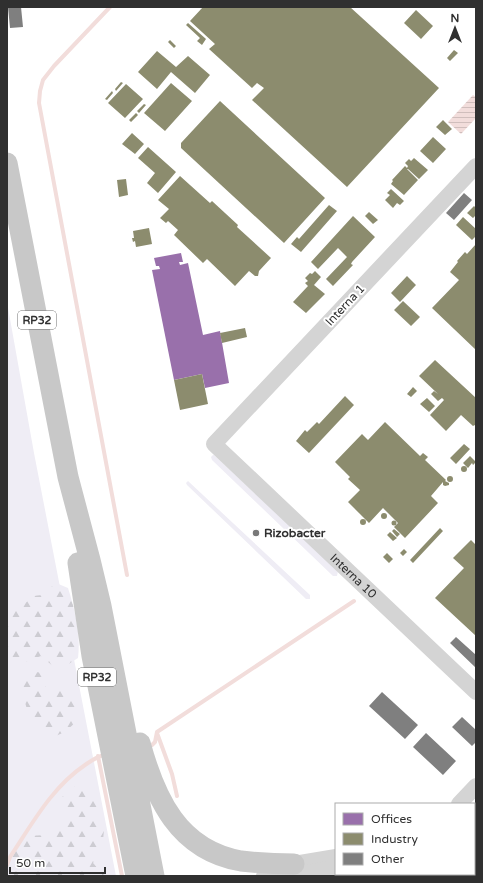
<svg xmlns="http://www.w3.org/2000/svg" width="483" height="883" font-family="'Varela Round',sans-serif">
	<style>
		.green { fill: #efedf5 }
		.forest { fill: url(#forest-firs) }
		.water { fill: url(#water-rules) }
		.offices { fill: #9970ab }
		.industry { fill: #8c8c6e }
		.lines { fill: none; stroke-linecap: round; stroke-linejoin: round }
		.stream { stroke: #f2dddb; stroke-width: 4 }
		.building { fill: #7f7f7f }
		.minor { stroke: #d4d4d4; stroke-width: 16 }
		.major { stroke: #c8c8c8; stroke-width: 21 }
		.poi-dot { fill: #787878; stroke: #fff; stroke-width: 1.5 }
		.labels { text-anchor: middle; stroke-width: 4; stroke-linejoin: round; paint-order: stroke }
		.shield { fill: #fff; stroke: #6e6e6e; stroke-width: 1 }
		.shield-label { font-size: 11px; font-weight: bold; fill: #303030 }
		.street-label { font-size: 12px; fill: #303030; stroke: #fff }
		.poi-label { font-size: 12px; font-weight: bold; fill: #303030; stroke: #fff; text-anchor: start }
	</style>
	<defs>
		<pattern id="forest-firs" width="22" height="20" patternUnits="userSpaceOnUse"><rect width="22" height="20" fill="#efedf5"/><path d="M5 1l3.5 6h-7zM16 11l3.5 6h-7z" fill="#cdccd2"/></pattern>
		<pattern id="water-rules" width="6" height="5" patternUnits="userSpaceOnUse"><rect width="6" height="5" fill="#f2dddb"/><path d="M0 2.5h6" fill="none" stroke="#d0bebc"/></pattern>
	</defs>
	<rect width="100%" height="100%" fill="#fff"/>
	<path class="green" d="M 7,302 L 34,453 L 116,876 L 10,876 L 7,859 Z
		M 213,455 L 214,455 L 338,571 L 337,576 L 333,576 L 212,460 L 211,457 Z
		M 188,481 L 310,595 L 310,599 L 306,599 L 187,485 L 186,483 Z"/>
	<path class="forest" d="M 56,583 L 68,588 C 75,610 81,634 78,658 L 67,665 L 54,667 L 41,656 L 25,662 L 12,657 C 5,643 7,626 7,610 L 20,608 L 33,596 L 42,595 Z
		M 36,672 L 44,673 L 46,687 L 52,691 L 60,685 C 75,697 76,701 78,720 L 65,732 L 53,737 L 39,729 L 29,717 L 22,691 L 27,674 Z
		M 75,786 L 94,798 L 104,830 L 102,851 L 93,863 L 105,876 L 7,876 L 11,850 L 27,835 C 48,837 54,834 69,820 L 61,798 Z"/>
	<path class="water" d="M 473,95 L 476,97 L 476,118 L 461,134 L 448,122 Z"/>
	<path class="offices" d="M 181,253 L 183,262 L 179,262 L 180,265 L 188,263 L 203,335 L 220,331 L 229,383 L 205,388 L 202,374 L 174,380 L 152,270 L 160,269 L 159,266 L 156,266 L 154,258 Z"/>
	<path class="industry" d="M 203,7 L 350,7 L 439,88 L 347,187 L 252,100 L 264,88 L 257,83 L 252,88 L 209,49 L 215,44 L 190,21 Z
		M 416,10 L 433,26 L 421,39 L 404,23 Z
		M 188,23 L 206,39 L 202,45 L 197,41 L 200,38 L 186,25 Z
		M 170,40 L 176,46 L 174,48 L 168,42 Z
		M 454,50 L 458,53 L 450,61 L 447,58 Z
		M 157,51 L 176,67 L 188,56 L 210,75 L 195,93 L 171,72 L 157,89 L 138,72 Z
		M 121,82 L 123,83 L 116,91 L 115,89 Z
		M 171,83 L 192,101 L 165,131 L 144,113 Z
		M 126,84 L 143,99 L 125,118 L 108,103 Z
		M 112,91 L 113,93 L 107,100 L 105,99 Z
		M 220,101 L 325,198 L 284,243 L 181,148 L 181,143 Z
		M 144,104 L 146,105 L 139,113 L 137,111 Z
		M 136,113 L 138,115 L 131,122 L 129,120 Z
		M 443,120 L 452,129 L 445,135 L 436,127 Z
		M 132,133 L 144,144 L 135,154 L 122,144 Z
		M 433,137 L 446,149 L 433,163 L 420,151 Z
		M 148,147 L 176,172 L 158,193 L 147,183 L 155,173 L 138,158 Z
		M 414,158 L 428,170 L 419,179 L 408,169 L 407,169 L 418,180 L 404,195 L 391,184 L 393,181 L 392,180 L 405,166 L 407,168 L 408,166 L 405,163 L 409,159 L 411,161 Z
		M 180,176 L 210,203 L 212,201 L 238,225 L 237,227 L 271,258 L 259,271 L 258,276 L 255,276 L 249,271 L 235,286 L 207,259 L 203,263 L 174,235 L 178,230 L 168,221 L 166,223 L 160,218 L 169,209 L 158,200 Z
		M 126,179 L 128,195 L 119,197 L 117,180 Z
		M 391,189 L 404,201 L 400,205 L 397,203 L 393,208 L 385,200 L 390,195 L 387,193 Z
		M 329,205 L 337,211 L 301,252 L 291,244 L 297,237 L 299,239 Z
		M 474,206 L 476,208 L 476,215 L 473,218 L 467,213 Z
		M 369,212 L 378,220 L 373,224 L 365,216 Z
		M 353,216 L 375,237 L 352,262 L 351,264 L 353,265 L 333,286 L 326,279 L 347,257 L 338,248 L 318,269 L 311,262 Z
		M 463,217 L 476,229 L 476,236 L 472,240 L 456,225 Z
		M 149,228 L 152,244 L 136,247 L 135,241 L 133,242 L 132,238 L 134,238 L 133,231 Z
		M 476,244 L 476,350 L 432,308 L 459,280 L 450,272 L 458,262 L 457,261 L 465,252 L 467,254 Z
		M 315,271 L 321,277 L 314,285 L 325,294 L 306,313 L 293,302 L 308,286 L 305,283 L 308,281 L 305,278 L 310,273 L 312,274 Z
		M 407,276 L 416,285 L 400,302 L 391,293 Z
		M 403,301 L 420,317 L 411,326 L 394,310 Z
		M 245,328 L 247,337 L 222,343 L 220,333 Z
		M 435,360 L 476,398 L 476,426 L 475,425 L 473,426 L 461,415 L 446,431 L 430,415 L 444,400 L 442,398 L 438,401 L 431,394 L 434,391 L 438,394 L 419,376 Z
		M 202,374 L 208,404 L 180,410 L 174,380 Z
		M 413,387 L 417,391 L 411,397 L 407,394 Z
		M 345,396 L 354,405 L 309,453 L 296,441 L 305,430 L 307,432 L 317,422 L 319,424 Z
		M 427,398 L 435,406 L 429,412 L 420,404 Z
		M 385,422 L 420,456 L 423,453 L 428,457 L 425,460 L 446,480 L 445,481 L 449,483 L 449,485 L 445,486 L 443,485 L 443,482 L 431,496 L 438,503 L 405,538 L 394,527 L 398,523 L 383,508 L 369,523 L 348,502 L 360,490 L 348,479 L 350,477 L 335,462 L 362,434 L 368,440 Z
		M 464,444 L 470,449 L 456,464 L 450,458 Z
		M 470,456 L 476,462 L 473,465 L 472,463 L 468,468 L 463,463 Z
		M461 469a3 3 0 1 1 6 0a3 3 0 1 1-6 0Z
		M447 479a3 3 0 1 1 6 0a3 3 0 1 1-6 0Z
		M381 516a3 3 0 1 1 6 0a3 3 0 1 1-6 0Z
		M360 522a3 3 0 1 1 6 0a3 3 0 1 1-6 0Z
		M391.5 523a2.5 2.5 0 1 1 5 0a2.5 2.5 0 1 1-5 0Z
		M 440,528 L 443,531 L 413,563 L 410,560 Z
		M 394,529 L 400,534 L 397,537 L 392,531 Z
		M 390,532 L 397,538 L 393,541 L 387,535 Z
		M 471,540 L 476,545 L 476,636 L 435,598 L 464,568 L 453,558 Z
		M 404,549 L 407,552 L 403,556 L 400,553 Z
		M 387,553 L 393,559 L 389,563 L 383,557 Z
		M 476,839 L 476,876 L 440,876 L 442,874 L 474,874 L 474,841 Z"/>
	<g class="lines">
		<path class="stream" d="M 110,7 L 54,66 L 43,80 L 40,91 L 39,103 L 127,575
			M 157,733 L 172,774 L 177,796
			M 152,745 L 155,742 L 157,732 L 354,601
			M 98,756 L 122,876
			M 7,865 L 10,857 C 32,824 52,787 85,765 C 91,761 96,757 104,755"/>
	</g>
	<path class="building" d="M 8,7 L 21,7 L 23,27 L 10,28 Z
		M 464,193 L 472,200 L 454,220 L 446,213 Z
		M 456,637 L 476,655 L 476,668 L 450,643 Z
		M 382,692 L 418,725 L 405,739 L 369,706 Z
		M 462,717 L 476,730 L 476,742 L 472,746 L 452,727 Z
		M 426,733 L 456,761 L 443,775 L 413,747 Z"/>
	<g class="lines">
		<g class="minor">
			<path id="s1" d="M 476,166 L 214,444 L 476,692"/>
			<path d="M 459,804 L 476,786"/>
			<path d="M 283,869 L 294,864 L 336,857"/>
			<path d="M 264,876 L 273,874 L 296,875 L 336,867"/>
		</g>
		<path class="major" d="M 7,163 L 68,477 L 90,560 L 101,606 L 154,876
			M 78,563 L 92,656 L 136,876
			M 140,743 C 155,798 178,850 241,861 C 259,863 276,864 294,864"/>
	</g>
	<circle class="poi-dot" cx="256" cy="533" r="4"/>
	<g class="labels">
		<g class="shield">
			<rect x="18" y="311" width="38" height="18" rx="3"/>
			<rect x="78" y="668" width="38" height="18" rx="3"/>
		</g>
		<g class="shield-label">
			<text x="37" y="324">RP32</text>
			<text x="97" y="681">RP32</text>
		</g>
		<g class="street-label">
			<text transform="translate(345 305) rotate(-47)" y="4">Interna 1</text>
			<text dy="4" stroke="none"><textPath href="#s1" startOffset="574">Interna 10</textPath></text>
		</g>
		<g class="poi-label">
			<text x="264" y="537">Rizobacter</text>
		</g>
	</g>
	<rect width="483" height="883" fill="none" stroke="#303030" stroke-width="16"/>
	<rect x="335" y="803" width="140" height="72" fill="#ffffff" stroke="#acacac"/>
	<rect x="343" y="813" width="20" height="12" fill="#9970ab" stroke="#acacac"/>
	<text x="371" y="823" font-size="12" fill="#303030">Offices</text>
	<rect x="343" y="833" width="20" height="12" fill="#8c8c6e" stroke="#acacac"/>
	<text x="371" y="843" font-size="12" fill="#303030">Industry</text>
	<rect x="343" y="853" width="20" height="12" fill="#7f7f7f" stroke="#acacac"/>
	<text x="371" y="863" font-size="12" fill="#303030">Other</text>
	<g transform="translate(455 28)" stroke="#ffffff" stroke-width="3" paint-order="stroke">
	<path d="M0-3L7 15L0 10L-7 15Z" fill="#303030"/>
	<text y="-6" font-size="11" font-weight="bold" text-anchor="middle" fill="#303030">N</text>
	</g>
	<path d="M10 867v6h95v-6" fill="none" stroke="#303030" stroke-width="2"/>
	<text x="16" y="867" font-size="12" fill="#303030" stroke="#ffffff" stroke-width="3" paint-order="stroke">50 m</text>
</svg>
